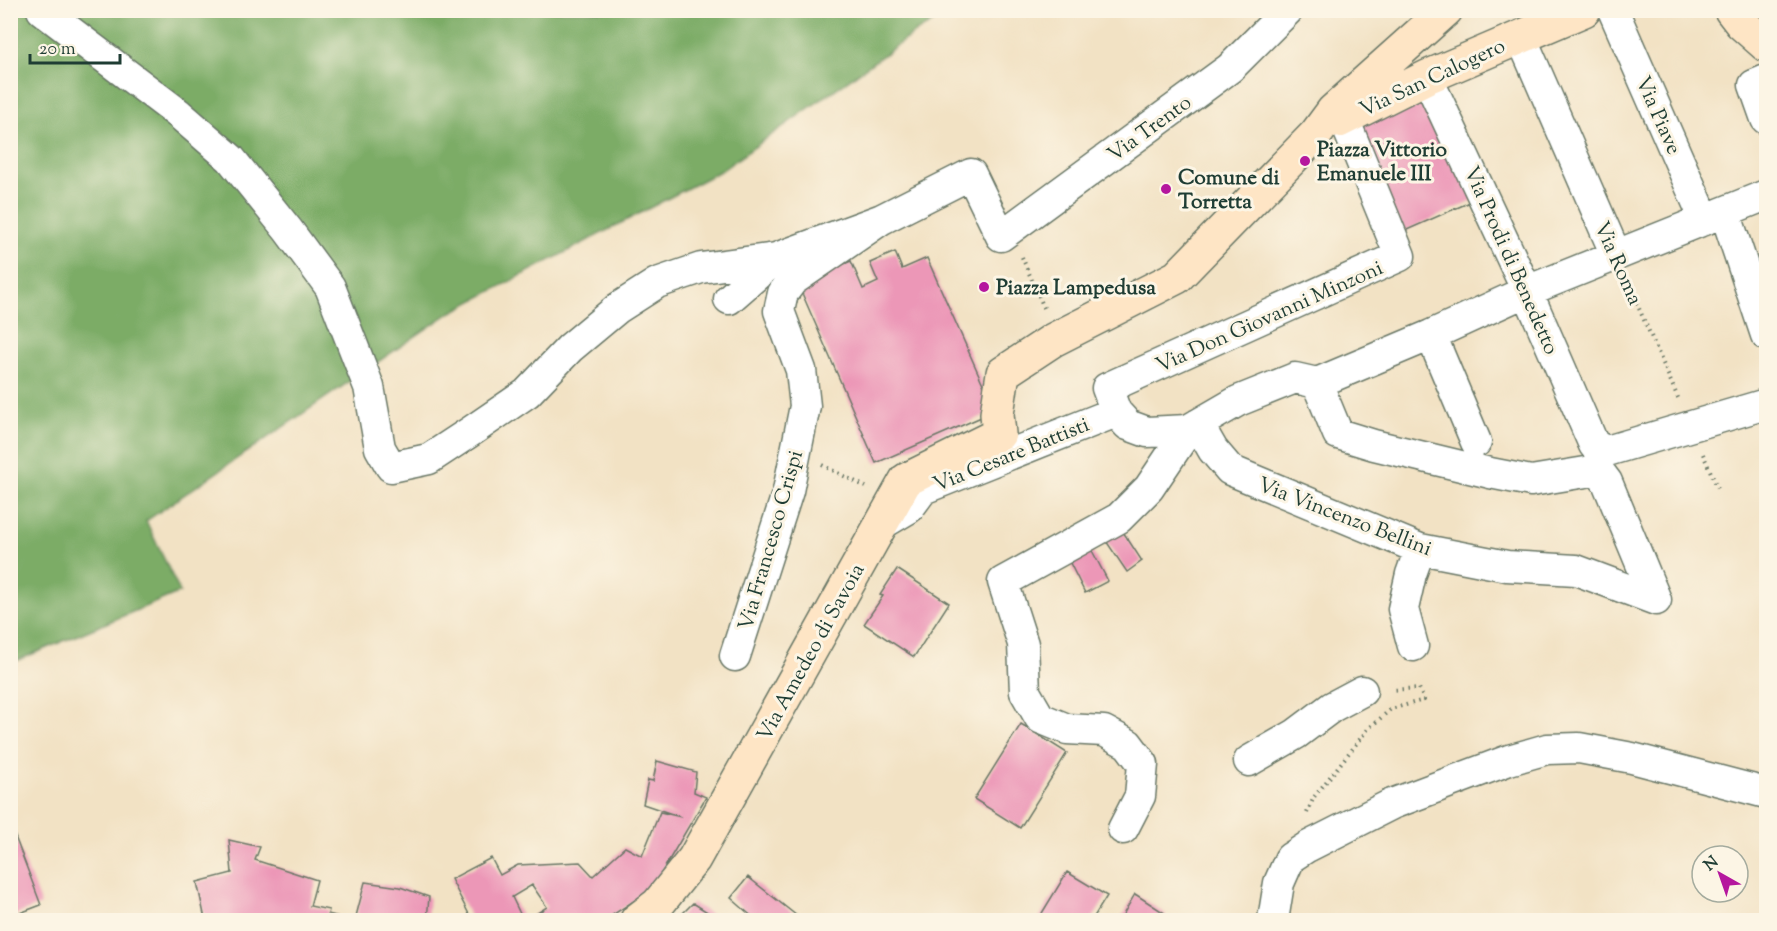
<svg xmlns="http://www.w3.org/2000/svg" width="1777" height="931" font-family="'Sorts Mill Goudy',serif">
	<style>
		.forest { fill: #7bac66; stroke: #4d744d; stroke-width: 1.5 }
		.building { fill: #ec97b7 }
		.lines { fill: none; stroke-linecap: round; stroke-linejoin: round }
		.street-casing { stroke: #697766; stroke-width: 33 }
		.secondary-casing { stroke: #697766; stroke-width: 36 }
		.path { stroke: #697766; stroke-width: 4; stroke-dasharray: 1.5 4.5; stroke-linecap: butt }
		.street { stroke: #fff; stroke-width: 30 }
		.secondary { stroke: #fee5c5; stroke-width: 33 }
		.poi-dot { fill: #b5179e; stroke: #fcf5e5; stroke-width: 2 }
		.labels { text-anchor: middle; stroke-width: 6; stroke-linejoin: round; paint-order: stroke }
		.street-label { font-size: 21px; fill: #1f3d34; stroke: #fcf5e5 }
		.poi-label { font-size: 21px; font-weight: bold; fill: #1f3d34; stroke: #fcf5e5; text-anchor: start }
	</style>
	<rect width="100%" height="100%" fill="#fcf5e5"/>
	<filter id="ink" filterUnits="userSpaceOnUse"><feTurbulence type="fractalNoise" baseFrequency=".0167" numOctaves="2"/><feDisplacementMap in="SourceGraphic" scale="12" xChannelSelector="R" yChannelSelector="G"/><feConvolveMatrix kernelMatrix="1 2 1 2 8 2 1 2 1" color-interpolation-filters="sRGB"/></filter>
	<filter id="wash" filterUnits="userSpaceOnUse"><feTurbulence type="fractalNoise" baseFrequency=".008" numOctaves="4" result="noise"/><feDisplacementMap in="SourceGraphic" scale="24" xChannelSelector="R" yChannelSelector="G"/><feGaussianBlur stdDeviation="1.35" result="paint"/><feColorMatrix in="noise" values="0 0 0 0 0 0 0 0 0 0 0 0 0 0 0 0 0 1.4 0 .05"/><feComposite in="paint" operator="in"/></filter>
	<g filter="url(#wash)">
		<rect width="100%" height="100%" fill="#f2e2c4"/>
		<path class="forest" d="M 11,11 L 951,11 L 913,34 L 722,170 L 448,314 L 146,521 L 180,592 L 11,663 Z"/>
		<g id="blocks">
			<path class="building" d="M 1426,85 L 1477,199 L 1400,233 L 1354,119 Z
				M 895,252 L 902,269 L 927,258 L 995,411 L 876,463 L 798,284 L 851,261 L 863,289 L 878,282 L 870,263 Z
				M 1118,524 L 1142,561 L 1127,572 L 1102,535 Z
				M 1088,543 L 1108,581 L 1085,593 L 1066,555 Z
				M 897,569 L 949,603 L 914,657 L 864,624 L 883,596 L 880,595 Z
				M 1021,724 L 1067,753 L 1020,828 L 974,799 Z
				M 657,761 L 696,772 L 694,792 L 706,797 L 652,889 L 605,920 L 526,920 L 547,907 L 532,885 L 512,897 L 523,920 L 472,920 L 451,879 L 491,858 L 500,875 L 518,865 L 580,862 L 593,876 L 625,847 L 642,856 L 660,812 L 681,817 L 643,804 L 648,780 L 653,781 Z
				M 11,826 L 41,905 L 12,916 L 10,911 Z
				M 229,840 L 260,847 L 255,860 L 317,880 L 310,906 L 329,910 L 328,914 L 343,918 L 342,920 L 210,920 L 205,919 L 197,882 L 232,873 Z
				M 1067,872 L 1107,896 L 1092,920 L 1043,920 L 1039,918 Z
				M 748,877 L 797,916 L 793,920 L 756,920 L 731,898 Z
				M 365,882 L 400,887 L 429,897 L 427,920 L 355,920 Z
				M 1135,894 L 1166,914 L 1162,920 L 1120,920 Z
				M 693,903 L 720,920 L 676,920 Z"/>
		</g>
	</g>
	<g filter="url(#ink)">
		<use href="#blocks" fill-opacity="0" stroke="#697766" stroke-width="1.5"/>
		<g class="lines">
			<defs>
				<path id="street" d="M 42,10 L 179,114 L 231,159 L 288,230 L 330,287 L 369,387 L 380,448 L 391,467 L 429,459 L 473,430 L 527,393 L 570,348 L 618,308 L 657,283 L 701,268 L 776,258 L 882,219
					M 1613,10 L 1705,220
					M 1521,37 L 1616,255
					M 1427,77 L 1527,291 L 1594,445 L 1607,451 L 1766,404
					M 1766,80 L 1754,85 L 1766,119
					M 1344,119 L 1400,256 L 1107,388 L 1116,412 L 1128,425 L 1147,432 L 1188,430 L 1238,401 L 1295,378 L 1317,383 L 1431,335 L 1527,291 L 1766,195
					M 1725,212 L 1766,335
					M 729,299 L 776,258
					M 1431,335 L 1476,442
					M 1317,383 L 1338,434 L 1374,445 L 1490,473 L 1531,481 L 1598,470 L 1607,482 L 1656,600
					M 1198,424 L 1213,450 L 1230,470 L 1420,549 L 1507,566 L 1576,570 L 1656,600
					M 882,524 L 909,508 L 923,489 L 1116,412
					M 1413,646 L 1403,609 L 1411,574 L 1420,549
					M 735,656 L 788,491 L 805,406 L 801,370 L 779,311 L 783,293 L 792,281 L 882,219 L 971,174 L 1001,236 L 1230,68 L 1288,10
					M 1249,761 L 1296,734 L 1332,707 L 1362,691
					M 1123,829 L 1140,796 L 1143,764 L 1128,744 L 1104,731 L 1067,729 L 1040,718 L 1025,692 L 1023,644 L 1003,582 L 1119,518 L 1149,488 L 1188,430
					M 1273,920 L 1279,883 L 1290,858 L 1307,847 L 1392,804 L 1509,760 L 1547,749 L 1579,748 L 1632,758 L 1766,793"/>
				<path id="secondary" d="M 1731,10 L 1741,23 L 1766,45
					M 1339,121 L 1427,77 L 1584,10
					M 637,920 L 658,904 L 694,859 L 906,480 L 999,434 L 997,414 L 1003,373 L 1053,340 L 1177,277 L 1316,134 L 1333,111 L 1446,10"/>
			</defs>
			<use href="#street" class="street-casing"/>
			<use href="#secondary" class="secondary-casing"/>
			<path class="path" d="M 1022,257 L 1044,308
				M 1627,281 L 1679,400
				M 1703,454 L 1718,489
				M 822,465 L 866,487
				M 1307,813 L 1314,797 L 1368,729 L 1391,709 L 1424,700 L 1419,688 L 1392,690"/>
			<use href="#street" class="street"/>
			<use href="#secondary" class="secondary"/>
		</g>
	</g>
	<g class="poi-dot">
		<circle cx="1305" cy="161" r="6"/>
		<circle cx="1166" cy="189" r="6"/>
		<circle cx="984" cy="287" r="6"/>
	</g>
	<g class="labels">
		<g class="street-label">
			<text transform="translate(1432 77) rotate(-25)" y="7">Via San Calogero</text>
			<text transform="translate(1659 115) rotate(66)" y="7">Via Piave</text>
			<text transform="translate(1149 128) rotate(-36)" y="7">Via Trento</text>
			<text transform="translate(1512 260) rotate(66)" y="7">Via Prodi di Benedetto</text>
			<text transform="translate(1619 263) rotate(66)" y="7">Via Roma</text>
			<text transform="translate(1269 316) rotate(-24)" y="7">Via Don Giovanni Minzoni</text>
			<text transform="translate(1011 454) rotate(-22)" y="7">Via Cesare Battisti</text>
			<text transform="translate(1345 516) rotate(21)" y="7">Via Vincenzo Bellini</text>
			<text transform="translate(770 540) rotate(-74)" y="7">Via Francesco Crispi</text>
			<text transform="translate(810 652) rotate(-61)" y="7">Via Amedeo di Savoia</text>
		</g>
		<g class="poi-label">
			<text x="1317" y="156">Piazza Vittorio<tspan x="1317" dy="24">Emanuele III</tspan></text>
			<text x="1178" y="184">Comune di<tspan x="1178" dy="24">Torretta</tspan></text>
			<text x="996" y="294">Piazza Lampedusa</text>
		</g>
	</g>
	<rect width="1777" height="931" fill="none" stroke="#fcf5e5" stroke-width="36"/>
	<g transform="translate(1720 874) rotate(320)"><circle r="28" fill="#fcf5e5" stroke="#a4ab9e" stroke-width="1.5"/>
	<path d="M0-4.5L10 22L0 15L-10 22Z" fill="#b5179e"/>
	<text y="-9" font-size="16" font-weight="bold" text-anchor="middle" fill="#1f3d34">N</text>
	</g>
	<path d="M30 54v9h90v-9" fill="none" stroke="#1f3d34" stroke-width="3"/>
	<text x="39" y="54" font-size="18" fill="#1f3d34" stroke="#fcf5e5" stroke-width="4.5" paint-order="stroke">20 m</text>
</svg>
